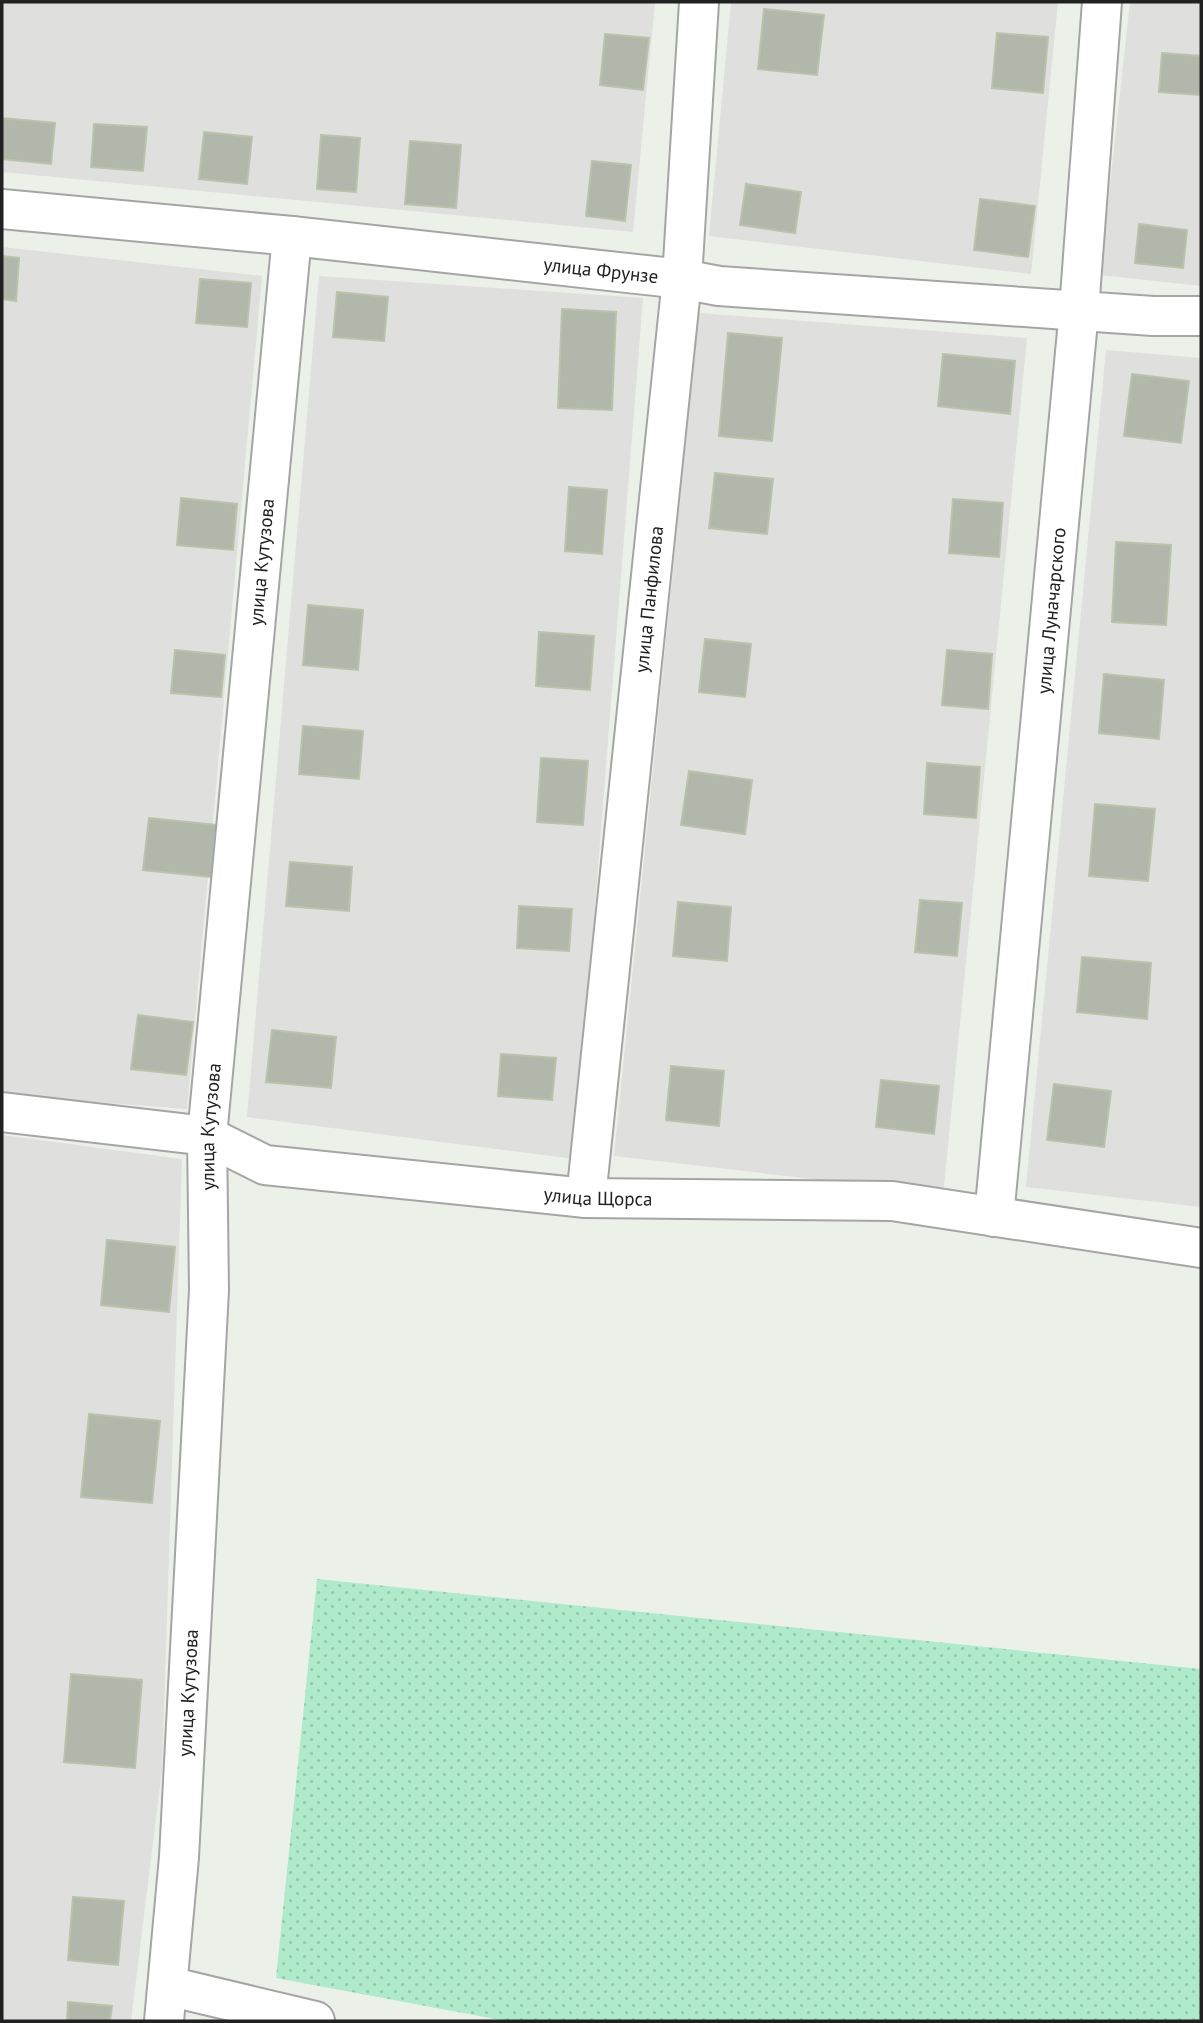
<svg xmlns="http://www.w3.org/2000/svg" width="1203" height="2023" font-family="'PT Sans',sans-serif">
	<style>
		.residential { fill: #dfdfde }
		.grass { fill: url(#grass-dots) }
		.building { fill: #b1b7aa; stroke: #b9c3aa; stroke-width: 2 }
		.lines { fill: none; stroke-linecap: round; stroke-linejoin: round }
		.minor-casing { stroke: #a5a5a5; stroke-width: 42 }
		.minor { stroke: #fff; stroke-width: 38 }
		.labels { text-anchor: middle; stroke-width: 5; stroke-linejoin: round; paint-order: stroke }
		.street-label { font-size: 19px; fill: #212121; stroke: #fff }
	</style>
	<defs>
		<pattern id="grass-dots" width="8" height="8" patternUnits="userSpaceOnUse" patternTransform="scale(1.75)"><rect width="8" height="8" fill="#afeacb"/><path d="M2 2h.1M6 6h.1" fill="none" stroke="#96c8ae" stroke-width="1.8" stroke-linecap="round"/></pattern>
	</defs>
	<rect width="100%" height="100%" fill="#ebf1e8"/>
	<path class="residential" d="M 2,2 L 655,2 L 633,232 L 2,172 Z
		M 731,2 L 1058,2 L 1031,274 L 709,236 Z
		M 1130,2 L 1201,2 L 1201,286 L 1100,275 Z
		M 2,247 L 262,276 L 187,1109 L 2,1095 Z
		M 319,276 L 643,298 L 575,1159 L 247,1117 Z
		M 699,313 L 1027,338 L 944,1187 L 873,1186 L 614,1156 Z
		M 1106,350 L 1201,358 L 1201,1207 L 1026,1187 Z
		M 2,1135 L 182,1159 L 162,1770 L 131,2021 L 2,2021 Z"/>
	<path class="grass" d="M 317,1579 L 1201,1669 L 1201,2021 L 506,2021 L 276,1978 Z"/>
	<path class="building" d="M 764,9 L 824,15 L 817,75 L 758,69 Z
		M 997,33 L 1048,37 L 1043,93 L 992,88 Z
		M 605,34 L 649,38 L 643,90 L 600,85 Z
		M 1162,53 L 1201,56 L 1201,95 L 1159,92 Z
		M 2,118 L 55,123 L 51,164 L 2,159 Z
		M 94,124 L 147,127 L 143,171 L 91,167 Z
		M 204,132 L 252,137 L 247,184 L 199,179 Z
		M 321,135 L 360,138 L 356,192 L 317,189 Z
		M 410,141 L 461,145 L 456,208 L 405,204 Z
		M 592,161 L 631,165 L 625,221 L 586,216 Z
		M 746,184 L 801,192 L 795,233 L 740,225 Z
		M 980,199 L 1035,206 L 1028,257 L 974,250 Z
		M 1139,224 L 1187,230 L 1183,268 L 1135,263 Z
		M 2,256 L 19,258 L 16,301 L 2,299 Z
		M 200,279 L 251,283 L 247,327 L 196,323 Z
		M 337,292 L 388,297 L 384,341 L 333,337 Z
		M 562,309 L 616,312 L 612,410 L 558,408 Z
		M 728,333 L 782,338 L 772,441 L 719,436 Z
		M 943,354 L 1015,361 L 1010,414 L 938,406 Z
		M 1132,374 L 1189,381 L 1181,443 L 1124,436 Z
		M 715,473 L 773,479 L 767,534 L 709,528 Z
		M 569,487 L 607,490 L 602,554 L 565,551 Z
		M 181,498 L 237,504 L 233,550 L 177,545 Z
		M 953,499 L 1003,503 L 999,557 L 949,553 Z
		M 1116,542 L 1171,545 L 1166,625 L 1112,622 Z
		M 308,605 L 363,610 L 358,670 L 303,665 Z
		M 539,632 L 594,636 L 590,690 L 536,686 Z
		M 705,639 L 751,644 L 745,697 L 699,692 Z
		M 175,650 L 225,655 L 221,697 L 171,693 Z
		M 947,650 L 992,654 L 988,709 L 942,705 Z
		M 1104,674 L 1164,680 L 1159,739 L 1099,733 Z
		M 303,726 L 363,731 L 359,779 L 299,774 Z
		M 541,758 L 588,761 L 583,825 L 537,822 Z
		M 927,763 L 980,767 L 976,818 L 924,814 Z
		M 689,771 L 752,780 L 745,834 L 681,825 Z
		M 1095,804 L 1155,809 L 1148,881 L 1089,876 Z
		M 149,818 L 216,825 L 211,877 L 143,870 Z
		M 290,862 L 352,867 L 349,911 L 286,906 Z
		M 920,900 L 962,903 L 957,956 L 915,952 Z
		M 678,902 L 731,907 L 727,961 L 673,956 Z
		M 519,906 L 572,909 L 569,951 L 517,948 Z
		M 1082,957 L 1151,963 L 1147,1019 L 1077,1012 Z
		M 138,1015 L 193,1022 L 186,1075 L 131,1069 Z
		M 272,1030 L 336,1037 L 331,1088 L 266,1082 Z
		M 501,1054 L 556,1058 L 552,1100 L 498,1096 Z
		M 671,1066 L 724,1071 L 719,1126 L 666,1120 Z
		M 881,1080 L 939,1086 L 934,1134 L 876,1127 Z
		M 1054,1084 L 1111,1091 L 1104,1147 L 1047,1140 Z
		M 107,1240 L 175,1247 L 169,1312 L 101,1305 Z
		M 89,1414 L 160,1421 L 152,1503 L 81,1497 Z
		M 71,1674 L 142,1680 L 135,1768 L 64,1762 Z
		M 73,1897 L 124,1901 L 118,1965 L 68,1960 Z
		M 68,2002 L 112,2006 L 110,2021 L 67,2021 Z"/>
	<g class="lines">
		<defs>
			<g id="minor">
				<path id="s1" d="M 2,209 L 292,236 L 682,279 L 719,286 L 1153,316 L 1201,316"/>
				<path id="s2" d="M 2,1112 L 207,1136 L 265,1165 L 586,1198 L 892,1201 L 1201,1248"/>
				<path id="s3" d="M 586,1198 L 682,279 L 699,2"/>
				<path id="s4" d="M 994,1217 L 1079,310 L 1102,2"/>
				<path d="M 168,1986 L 315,2021"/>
				<path id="s5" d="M 164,2021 L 179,1857 L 209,1290 L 207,1136 L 292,236"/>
			</g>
		</defs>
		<use href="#minor" class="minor-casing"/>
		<use href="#minor" class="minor"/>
	</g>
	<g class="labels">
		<g class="street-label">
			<text dy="7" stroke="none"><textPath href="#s1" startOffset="602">улица Фрунзе</textPath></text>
			<text dy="7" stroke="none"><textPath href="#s5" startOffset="1463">улица Кутузова</textPath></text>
			<text dy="7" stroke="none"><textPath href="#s3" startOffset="602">улица Панфилова</textPath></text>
			<text dy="7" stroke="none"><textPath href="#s4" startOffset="609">улица Луначарского</textPath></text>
			<text dy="7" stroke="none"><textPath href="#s5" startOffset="896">улица Кутузова</textPath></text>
			<text dy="7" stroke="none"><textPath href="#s2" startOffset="606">улица Щорса</textPath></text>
			<text dy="7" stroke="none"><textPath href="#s5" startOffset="329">улица Кутузова</textPath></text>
		</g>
	</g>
	<rect width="1203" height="2023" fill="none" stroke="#212121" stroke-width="7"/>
</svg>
